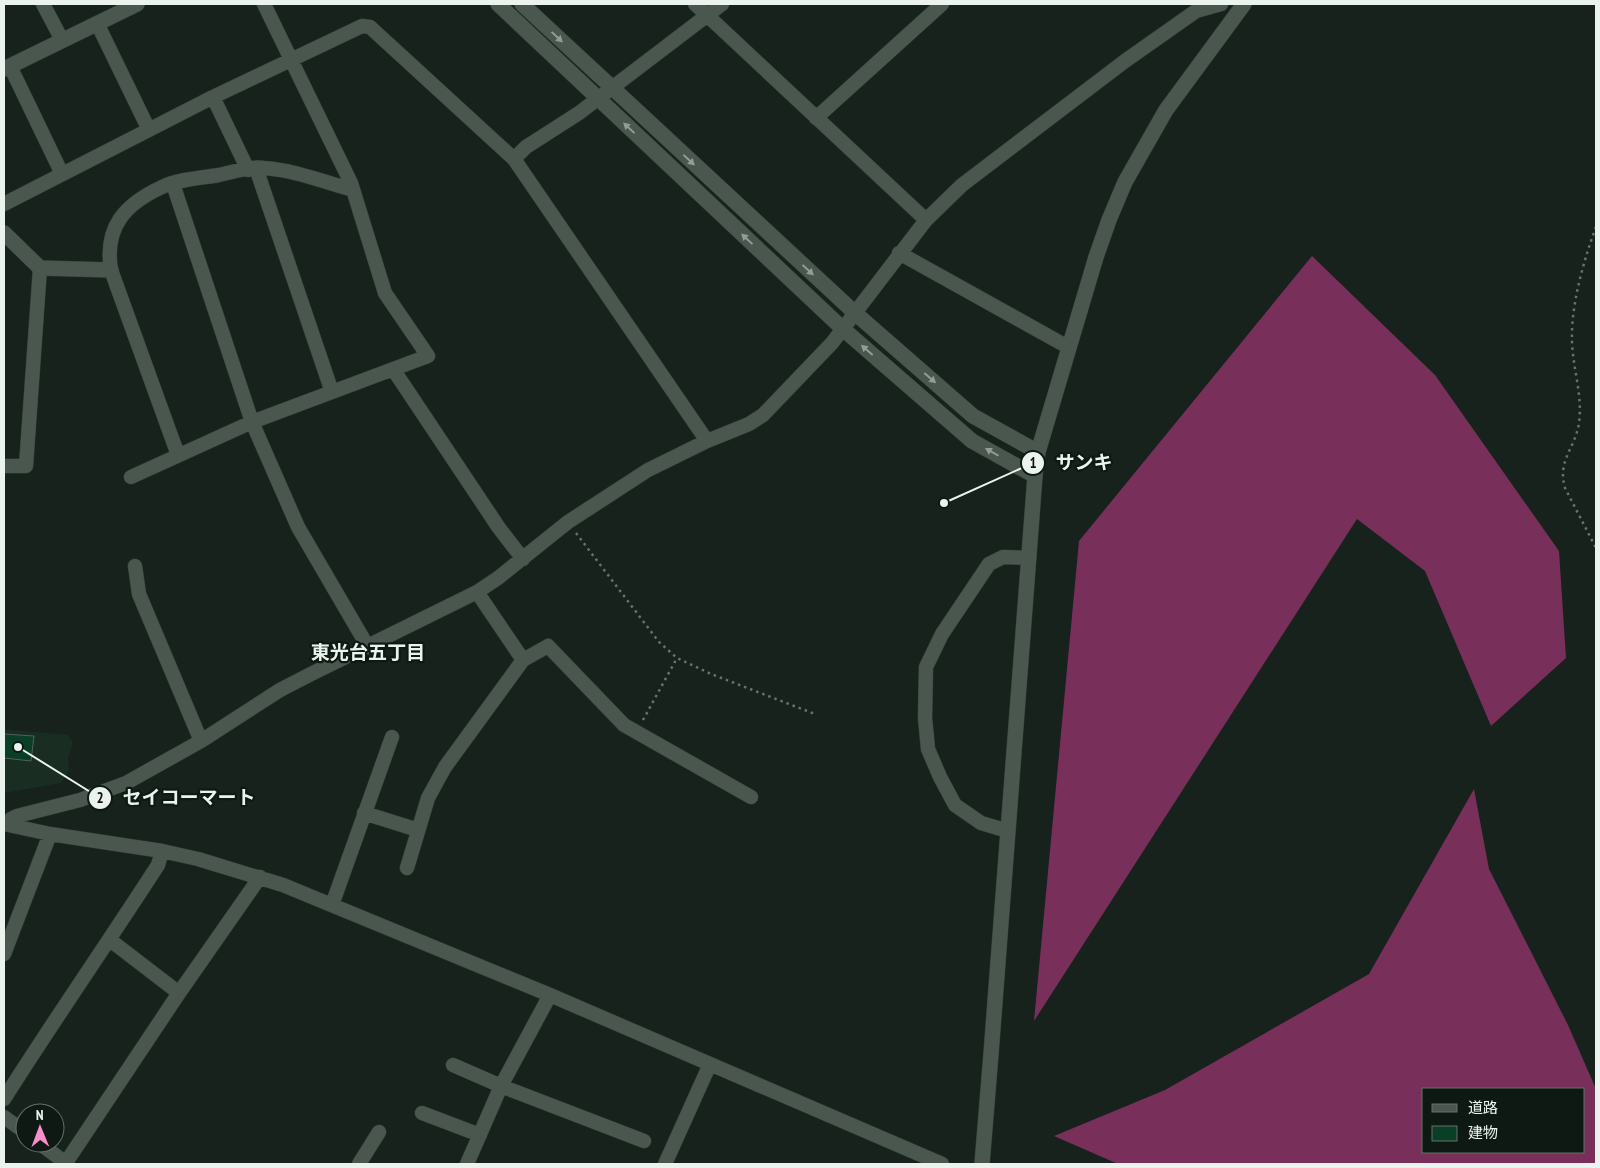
<svg xmlns="http://www.w3.org/2000/svg" width="1600" height="1168" font-family="'PT Sans Narrow','Noto Sans JP',sans-serif">
	<style>
		.built { fill: #192d22 }
		.forest { fill: #782f5a; fill-rule: evenodd }
		.building { fill: #0a3f27; stroke: #526057 }
		.lines { fill: none; stroke-linecap: round; stroke-linejoin: round }
		.minor-casing { stroke: #353f39; stroke-width: 15 }
		.tertiary-casing { stroke: #353f39; stroke-width: 16 }
		.path { stroke: #69736d; stroke-width: 2.5; stroke-dasharray: 2.5 4; stroke-linecap: butt }
		.minor { stroke: #49574e; stroke-width: 14 }
		.tertiary { stroke: #49574e; stroke-width: 15 }
		.oneway { fill: #929d96 }
		.labels { text-anchor: middle; stroke-width: 4.5; stroke-linejoin: round; paint-order: stroke }
		.neighbourhood-label { font-size: 19px; font-weight: bold; fill: #ebf3ee; stroke: #0d1912 }
		.leader { fill: none; stroke: #ebf3ee; stroke-width: 2 }
		.callout-dot { fill: #ebf3ee; stroke: #0d1912; stroke-width: 2 }
		.mark-label { font-size: 15px; text-anchor: middle; font-weight: bold; fill: #111 }
		.callout-label { font-size: 19px; text-anchor: middle; font-weight: bold; fill: #ebf3ee; stroke: #0d1912; stroke-width: 4.5; stroke-linejoin: round; paint-order: stroke }
	</style>
	<rect width="100%" height="100%" fill="#16221b"/>
	<path class="built" d="M 4,729 L 68,735 L 73,743 L 68,758 L 69,771 L 61,783 L 4,793 Z"/>
	<path class="forest" d="M 1312,256 L 1435,375 L 1559,551 L 1566,658 L 1491,726 L 1425,571 L 1357,519 L 1034,1021 L 1079,541 Z
		M 1474,789 L 1489,869 L 1568,1025 L 1596,1089 L 1596,1164 L 1118,1164 L 1054,1136 L 1165,1090 L 1369,974 ZM 1424,1089 L 1584,1089 L 1584,1152 L 1424,1152 Z"/>
	<path class="building" d="M 4,734 L 34,736 L 31,761 L 4,758 Z"/>
	<g class="lines">
		<defs>
			<path id="minor" d="M 43,4 L 62,40
				M 695,4 L 926,220
				M 97,23 L 149,130
				M 10,66 L 62,174
				M 213,97 L 248,170
				M 816,118 L 942,4
				M 514,159 L 526,147 L 579,113 L 722,4
				M 256,168 L 332,392
				M 173,184 L 252,422 L 298,527 L 368,647
				M 4,204 L 213,97 L 362,26 L 370,27 L 514,159 L 707,441
				M 899,253 L 1068,347
				M 393,369 L 499,528 L 523,559
				M 178,455 L 111,270 C 104,227 125,204 162,187 C 179,179 201,178 219,175 C 233,172 250,166 264,168 C 294,170 324,182 353,190
				M 4,466 L 26,466 L 40,268
				M 131,477 L 252,422 L 428,356 L 385,293 L 351,183 L 264,4
				M 135,566 L 139,594 L 201,741
				M 477,592 L 523,660
				M 364,813 L 418,830
				M 4,824 L 50,834 L 162,851 L 198,859 L 283,885 L 550,995 L 942,1164
				M 7,824 L 11,819 L 17,816 L 80,800 L 126,783 L 201,741 L 280,690 L 311,674 L 477,592 L 498,578 L 568,522 L 648,470 L 707,441 L 749,424 L 763,415 L 832,343 L 926,220 L 962,185 L 1125,61 L 1196,11 L 1221,4
				M 1008,831 L 981,823 L 955,805 L 940,777 L 928,749 L 925,718 L 926,667 L 942,634 L 989,564 L 1003,557 L 1029,558
				M 407,868 L 428,798 L 445,767 L 523,660 L 548,646 L 624,725 L 751,797
				M 332,905 L 392,737
				M 110,940 L 179,993
				M 4,954 L 50,834
				M 453,1065 L 501,1086 L 644,1141
				M 4,1099 C 54,1020 107,944 158,865 L 162,851
				M 422,1113 L 480,1135
				M 4,1117 L 25,1132
				M 39,1143 L 66,1163
				M 65,1164 L 179,993 L 260,877
				M 359,1164 L 379,1132
				M 467,1164 L 501,1086 L 550,995
				M 665,1164 L 710,1064"/>
			<path id="tertiary" d="M 498,4 L 843,329 L 972,441 L 1035,476
				M 522,4 L 855,313 L 973,416 L 1038,452
				M 4,69 L 137,4
				M 4,233 L 40,268 L 111,270
				M 982,1164 L 991,1054 L 1035,476 L 1038,452 L 1096,257 L 1109,220 L 1125,182 L 1166,110 L 1244,4"/>
		</defs>
		<use href="#minor" class="minor-casing"/>
		<use href="#tertiary" class="tertiary-casing"/>
		<path class="path" d="M 1596,227 C 1584,259 1571,305 1572,339 C 1572,366 1583,395 1579,423 C 1575,449 1557,460 1565,488 L 1596,548
			M 576,533 L 659,642 L 677,658 L 711,674 L 815,714
			M 643,720 L 677,658"/>
		<use href="#minor" class="minor"/>
		<use href="#tertiary" class="tertiary"/>
	</g>
	<defs><path id="oneway-solid" d="M-6-.8H1V-3.2L6.5 0L1 3.2V.8H-6Z" transform="scale(1.25)"/></defs>
	<g class="oneway">
		<use href="#oneway-solid" transform="translate(557 37) rotate(43)"/>
		<use href="#oneway-solid" transform="translate(629 128) rotate(-137)"/>
		<use href="#oneway-solid" transform="translate(689 160) rotate(43)"/>
		<use href="#oneway-solid" transform="translate(747 239) rotate(-137)"/>
		<use href="#oneway-solid" transform="translate(808 270) rotate(43)"/>
		<use href="#oneway-solid" transform="translate(867 350) rotate(-139)"/>
		<use href="#oneway-solid" transform="translate(930 378) rotate(41)"/>
		<use href="#oneway-solid" transform="translate(992 452) rotate(-150)"/>
	</g>
	<g class="labels">
		<g class="neighbourhood-label">
			<text x="368" y="659">東光台五丁目</text>
		</g>
	</g>
	<path class="leader" d="M944 503L1033 463M18 747L100 798"/>
	<g class="callout-dot">
		<circle cx="944" cy="503" r="5"/>
		<circle cx="18" cy="747" r="5"/>
		<circle cx="1033" cy="463" r="12"/>
		<circle cx="100" cy="798" r="12"/>
	</g>
	<g class="mark-label">
		<text x="1033" y="468">1</text>
		<text x="100" y="803">2</text>
	</g>
	<g class="callout-label">
		<text x="1084" y="469">サンキ</text>
		<text x="189" y="804">セイコーマート</text>
	</g>
	<rect width="1600" height="1168" fill="none" stroke="#ebf3ee" stroke-width="10"/>
	<rect x="1422" y="1088" width="162" height="65" fill="#0d1912" stroke="#66706a"/>
	<rect x="1432" y="1104" width="25" height="8" fill="#49574e" stroke="#66706a"/>
	<text x="1468" y="1113" font-size="15" fill="#ebf3ee">道路</text>
	<rect x="1432" y="1126" width="25" height="15" fill="#0a3f27" stroke="#66706a"/>
	<text x="1468" y="1138" font-size="15" fill="#ebf3ee">建物</text>
	<g transform="translate(40 1128) rotate(359)"><circle r="24" fill="#0d1912" stroke="#66706a"/>
	<path d="M0-4L9 19L0 12L-9 19Z" fill="#f98fca"/>
	<text y="-8" font-size="14" font-weight="bold" text-anchor="middle" fill="#ebf3ee">N</text>
	</g>
</svg>
